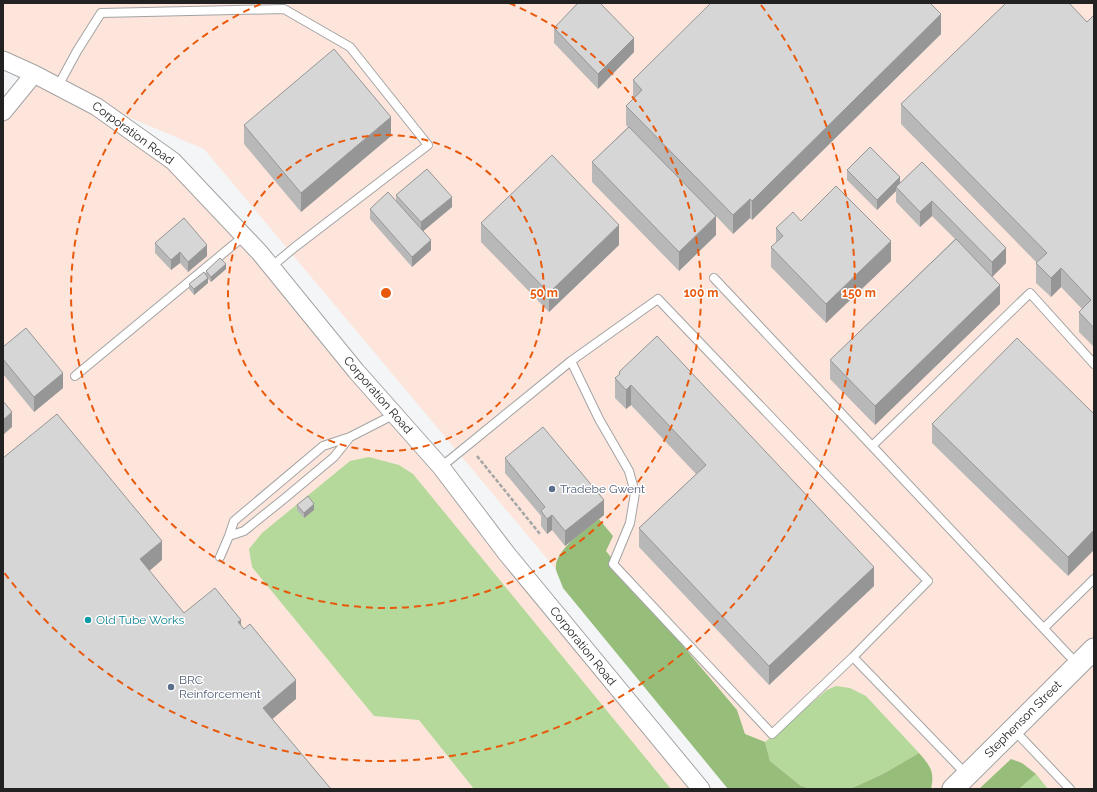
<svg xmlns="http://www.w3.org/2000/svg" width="1097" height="792" font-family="Raleway,sans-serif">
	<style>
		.industrial { fill: #fde5db }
		.green { fill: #b5d99a }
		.forest { fill: #97bd7b }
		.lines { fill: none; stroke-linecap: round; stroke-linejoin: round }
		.service-casing { stroke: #a3a3a4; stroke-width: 10 }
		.minor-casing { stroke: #a3a3a4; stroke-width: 19 }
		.tertiary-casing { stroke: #a3a3a4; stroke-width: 23 }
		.path { stroke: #a4a5a6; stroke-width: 2.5; stroke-dasharray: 4 2; stroke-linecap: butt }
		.service { stroke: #fff; stroke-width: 8 }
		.minor { stroke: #fff; stroke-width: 17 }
		.tertiary { stroke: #fff; stroke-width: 21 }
		.wall { fill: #b8b8b9 }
		.shaded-wall { fill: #969696 }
		.building { fill: #d6d6d7; stroke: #969696 }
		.ring { fill: none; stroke: #e8590c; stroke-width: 2; stroke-dasharray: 7 5 }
		.service-dot { fill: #5c6f8a; stroke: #fff; stroke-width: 1.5 }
		.culture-dot { fill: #0f9aa8; stroke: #fff; stroke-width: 1.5 }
		.labels { text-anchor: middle; stroke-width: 3; stroke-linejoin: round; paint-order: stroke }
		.street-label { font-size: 12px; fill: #222223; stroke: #fff }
		.service-label { font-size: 12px; fill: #4e5e75; stroke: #fff; text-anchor: start }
		.culture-label { font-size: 12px; fill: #0d838f; stroke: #fff; text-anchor: start }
		.centre { fill: #e8590c; stroke: #fff; stroke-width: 2 }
		.ring-label { font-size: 12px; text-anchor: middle; font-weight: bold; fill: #e8590c; stroke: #fff; stroke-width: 3; stroke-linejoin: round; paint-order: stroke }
	</style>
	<rect width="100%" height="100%" fill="#f4f5f6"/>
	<path class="industrial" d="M 3,3 L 1094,3 L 1094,637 L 947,789 L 740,789 L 204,149 L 69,92 L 173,161 L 701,789 L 3,789 L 3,112 L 32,76 L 3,63 Z
		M 1094,649 L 1094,789 L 953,789 Z"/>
	<path class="green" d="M 369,457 L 399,465 L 413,474 L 671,789 L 474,789 L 419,720 L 374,716 L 252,567 L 249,549 L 262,533 L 350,461 Z
		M 836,686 L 850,688 L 866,696 L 919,753 L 883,774 L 850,789 L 811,789 L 801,786 L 770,761 L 765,742 L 827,690 Z
		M 1036,774 L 1048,789 L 1019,789 Z"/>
	<path class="forest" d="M 599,519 L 613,536 L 606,551 L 693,658 L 737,710 L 745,734 L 765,742 L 770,761 L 801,786 L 811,789 L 728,789 L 563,588 C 561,582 558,576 556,570 C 553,551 585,530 599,519 Z
		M 919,753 C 930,766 935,771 931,789 L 850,789 L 883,774 Z
		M 1011,759 L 1022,763 L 1036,774 L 1019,789 L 979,789 Z"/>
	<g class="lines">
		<defs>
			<path id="service" d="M 58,86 L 77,51 L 101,13 L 284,9 L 350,47 L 428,145 L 295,247 L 271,267
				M 714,278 L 872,446
				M 571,361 L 599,419 L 629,471 L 635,493 L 630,523 L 613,564 L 772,734 L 853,657
				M 75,376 L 244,236
				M 350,437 L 334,457 L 285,498 L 244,531 L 229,536 L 234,521 L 323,446 L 350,437 L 395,414
				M 441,467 L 571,361 L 658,299 L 928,581 L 853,657 L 966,774
				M 220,557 L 229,536
				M 1044,628 L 1094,579
				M 1078,665 L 872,446 L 1030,293 L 1094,364
				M 1014,730 L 1070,789"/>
			<path id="minor" d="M 3,60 L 34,74 L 97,107 L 173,161 L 260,253 L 356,371 L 441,467 L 507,554 L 701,789
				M 3,112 L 34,74"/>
			<path id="tertiary" d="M 953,789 L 1094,649"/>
		</defs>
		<use href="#service" class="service-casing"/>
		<use href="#minor" class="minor-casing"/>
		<use href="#tertiary" class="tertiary-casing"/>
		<path class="path" d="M 477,456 L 540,534"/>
		<use href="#service" class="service"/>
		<use href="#minor" class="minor"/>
		<use href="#tertiary" class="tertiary"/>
	</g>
	<path class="wall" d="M 1094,15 L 1094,347 L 1079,332 L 1079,312 L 1082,309 L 1061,287 L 1051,297 L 1036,283 L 1036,263 L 1037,263 L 901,124 L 901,104 L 1087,22 Z
		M 554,28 L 634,52 L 598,89 L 554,43 Z
		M 941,34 L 752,220 L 750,218 L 733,234 L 716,216 L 716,235 L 679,271 L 592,182 L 592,162 L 628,127 L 626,125 L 626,106 L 633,99 L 633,80 Z
		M 244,125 L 391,136 L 301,212 L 244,144 Z
		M 922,162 L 1006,263 L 992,277 L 1000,304 L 875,425 L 830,379 L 830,360 L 955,239 L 932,216 L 920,227 L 896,202 L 896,191 L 877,210 L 847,180 L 847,170 L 900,183 Z
		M 396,195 L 452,207 L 423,231 L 431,250 L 412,267 L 370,219 L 370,209 L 396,201 Z
		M 801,221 L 891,261 L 826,323 L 771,267 L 771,247 L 776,243 L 776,228 Z
		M 481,223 L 619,245 L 549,312 L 481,242 Z
		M 155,243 L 207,256 L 188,272 L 180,263 L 171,270 L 155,253 Z
		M 226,269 L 211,282 L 208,279 L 208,283 L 194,295 L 189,289 L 189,284 L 206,275 L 206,271 Z
		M 3,347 L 63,388 L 34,412 L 3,374 Z
		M 619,372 L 874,586 L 769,685 L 639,547 L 639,528 L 696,474 L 631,405 L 626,409 L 615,398 L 615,378 L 619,375 Z
		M 1094,414 L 1068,576 L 932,443 L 932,424 Z
		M 505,458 L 604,515 L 565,546 L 552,530 L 547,534 L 541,526 L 541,516 L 505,473 Z
		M 297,505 L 314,510 L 304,518 L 297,510 Z"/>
	<path class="shaded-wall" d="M 941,14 L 941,34 L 752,220 L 752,201 Z
		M 634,38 L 634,52 L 598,89 L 598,74 Z
		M 391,117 L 391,136 L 301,212 L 301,193 Z
		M 900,177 L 900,187 L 896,187 L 896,191 L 877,210 L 877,200 Z
		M 452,197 L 452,207 L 421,233 L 421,222 Z
		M 750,199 L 750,218 L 733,234 L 733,215 Z
		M 932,201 L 932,216 L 920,227 L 920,212 Z
		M 716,216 L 716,235 L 679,271 L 679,252 Z
		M 619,225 L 619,245 L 549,312 L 549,293 Z
		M 431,240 L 431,250 L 412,267 L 412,257 Z
		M 891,241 L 891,261 L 826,323 L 826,304 Z
		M 207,245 L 207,256 L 188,272 L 188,262 Z
		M 1006,248 L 1006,263 L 992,277 L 992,262 Z
		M 180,252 L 180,263 L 171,270 L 171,260 Z
		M 226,264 L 226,269 L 211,282 L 211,277 Z
		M 1061,268 L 1061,287 L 1051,297 L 1051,278 Z
		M 208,278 L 208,283 L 194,295 L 194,289 Z
		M 1000,285 L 1000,304 L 875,425 L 875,406 Z
		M 63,373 L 63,388 L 34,412 L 34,397 Z
		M 631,385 L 631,405 L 626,409 L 626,390 Z
		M 12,412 L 12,427 L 3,435 L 3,420 Z
		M 604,500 L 604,515 L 565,546 L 565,531 Z
		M 314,504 L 314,510 L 304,518 L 304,513 Z
		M 552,515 L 552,530 L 547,534 L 547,519 Z
		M 1094,530 L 1094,550 L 1068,576 L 1068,557 Z
		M 162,541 L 162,560 L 140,579 L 140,559 Z
		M 874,567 L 874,586 L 769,685 L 769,666 Z
		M 241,620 L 241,639 L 238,622 Z
		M 296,680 L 296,699 L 263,727 L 263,708 Z"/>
	<path class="building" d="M 578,3 L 600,3 L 634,38 L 598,74 L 554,28 Z
		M 711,3 L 930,3 L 941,14 L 752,201 L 750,199 L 733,215 L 626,106 L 642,90 L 633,80 Z
		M 1006,3 L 1069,3 L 1087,22 L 1094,15 L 1094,328 L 1079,312 L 1091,300 L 1061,268 L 1051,278 L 1036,263 L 1047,253 L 901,104 Z
		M 334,49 L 391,117 L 301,193 L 244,125 Z
		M 629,127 L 716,216 L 679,252 L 592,162 Z
		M 870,147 L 900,177 L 877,200 L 847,170 Z
		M 552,155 L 619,225 L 549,293 L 481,223 Z
		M 922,162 L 1006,248 L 992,262 L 932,201 L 920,212 L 896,187 Z
		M 427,169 L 452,197 L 421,222 L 396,195 Z
		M 836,186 L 891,241 L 826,304 L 771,247 L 783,236 L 776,228 L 793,212 L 801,221 Z
		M 388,192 L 431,240 L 412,257 L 370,209 Z
		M 184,218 L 207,245 L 188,262 L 180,252 L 171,260 L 155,243 Z
		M 956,239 L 1000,285 L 875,406 L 830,360 Z
		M 220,258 L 226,264 L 211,277 L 206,271 Z
		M 204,272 L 208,278 L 194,289 L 189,284 Z
		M 26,328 L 63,373 L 34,397 L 3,359 L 3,347 Z
		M 657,336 L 874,567 L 769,666 L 639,528 L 706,465 L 631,385 L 626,390 L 615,378 L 620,374 L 619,372 Z
		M 1017,338 L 1094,414 L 1094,530 L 1068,557 L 932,424 Z
		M 3,401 L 12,412 L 3,420 Z
		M 57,414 L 162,541 L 140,559 L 184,613 L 215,588 L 241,620 L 238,622 L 244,629 L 250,624 L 296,680 L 263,708 L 331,789 L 3,789 L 3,458 Z
		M 543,427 L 604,500 L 565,531 L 552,515 L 547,519 L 541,511 L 545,507 L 505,458 Z
		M 308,496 L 314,504 L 304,513 L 297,505 Z"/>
	<g class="ring">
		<circle cx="386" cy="293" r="158"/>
		<path d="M509 3A315 315 0 1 1 263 3"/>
		<path d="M761 5A473 473 0 1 1 3 571"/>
	</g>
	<g class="service-dot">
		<circle cx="552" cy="489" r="4"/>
		<circle cx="171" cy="687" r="4"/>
	</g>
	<circle class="culture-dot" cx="88" cy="620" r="4"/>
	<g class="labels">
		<g class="street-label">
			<text transform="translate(133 133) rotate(36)" y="4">Corporation Road</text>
			<text transform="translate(378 395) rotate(49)" y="4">Corporation Road</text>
			<text transform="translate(583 646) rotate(51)" y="4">Corporation Road</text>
			<text transform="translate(1023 719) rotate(-45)" y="4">Stephenson Street</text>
		</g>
		<g class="service-label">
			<text x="560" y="493">Tradebe Gwent</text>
			<text x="179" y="684">BRC<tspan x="179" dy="14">Reinforcement</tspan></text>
		</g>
		<g class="culture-label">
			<text x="96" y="624">Old Tube Works</text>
		</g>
	</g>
	<circle cx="386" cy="293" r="6" class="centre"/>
	<g class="ring-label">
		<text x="544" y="297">50 m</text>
		<text x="701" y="297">100 m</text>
		<text x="859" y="297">150 m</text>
	</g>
	<rect width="1097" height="792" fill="none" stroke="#222223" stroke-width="8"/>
</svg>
